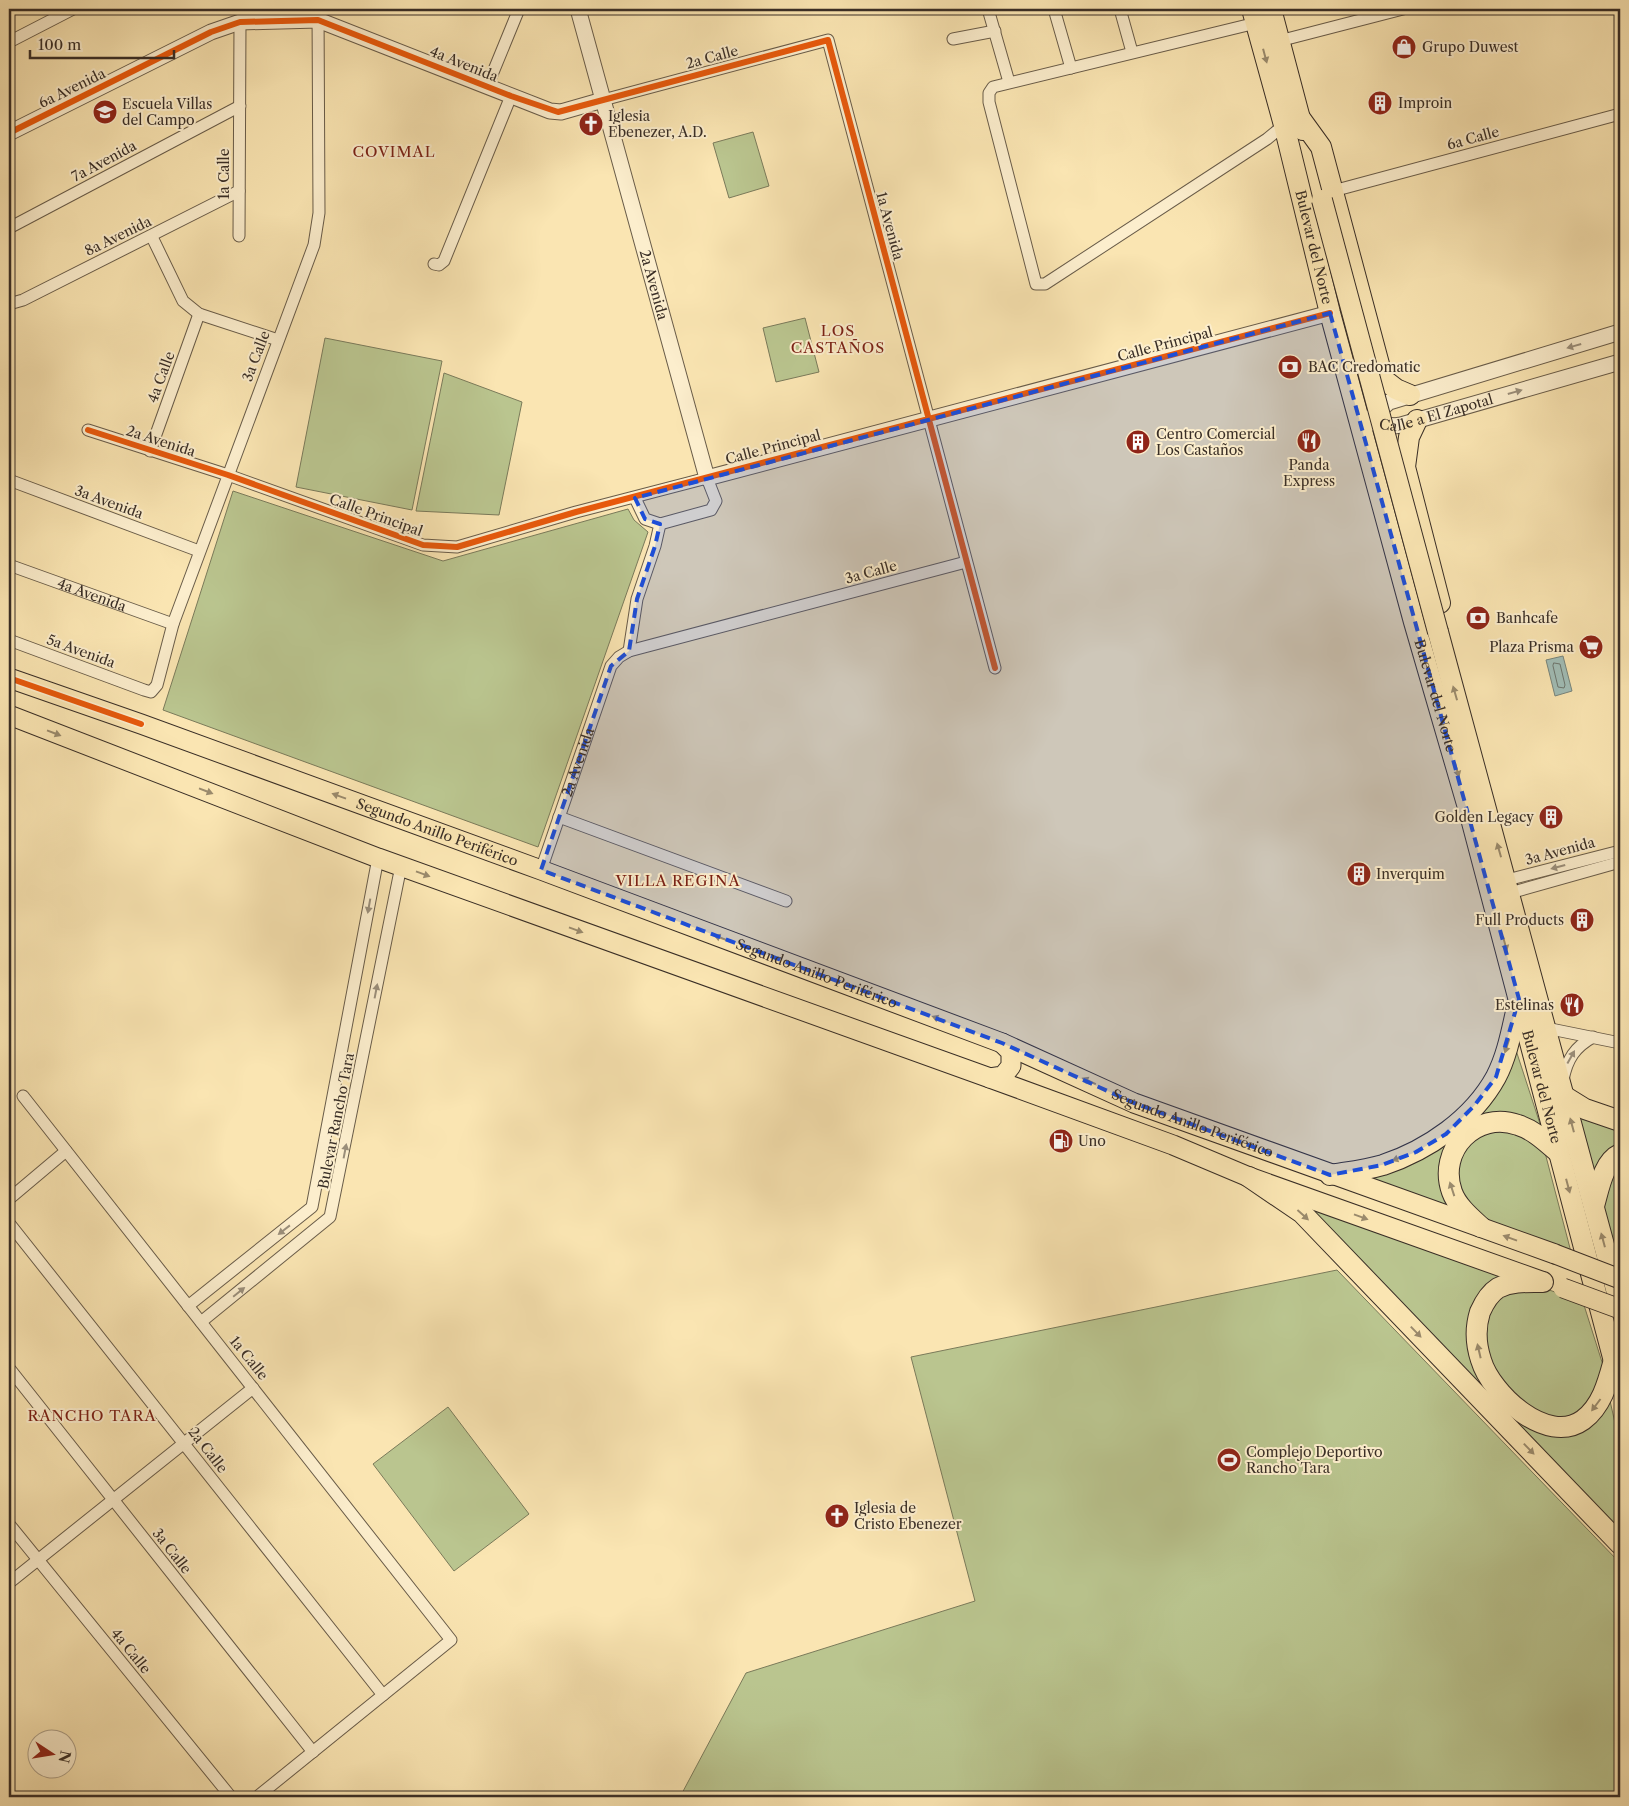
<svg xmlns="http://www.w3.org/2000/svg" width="1629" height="1806" font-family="'Libre Caslon Text',serif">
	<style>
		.green { fill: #bac58f; stroke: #7a7a5a }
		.water { fill: #a1bdb6; stroke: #77847c }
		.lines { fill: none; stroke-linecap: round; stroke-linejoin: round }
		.shore { stroke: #6d766e; stroke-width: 1 }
		.minor-casing { stroke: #695c49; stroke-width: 13 }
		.tertiary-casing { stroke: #695c49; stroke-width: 17 }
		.primary-casing { stroke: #392e26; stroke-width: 21 }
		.trunk-casing { stroke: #392e26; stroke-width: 22 }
		.minor { stroke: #fceecd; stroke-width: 11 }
		.tertiary { stroke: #fceecd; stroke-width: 15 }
		.primary { stroke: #fae5b2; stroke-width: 19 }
		.trunk { stroke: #fae5b2; stroke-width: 20 }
		.primary-bridge-casing { stroke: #392e26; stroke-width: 21; stroke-linecap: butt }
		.trunk-bridge-casing { stroke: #392e26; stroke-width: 22; stroke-linecap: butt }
		.primary-bridge { stroke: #fae5b2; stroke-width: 19 }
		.trunk-bridge { stroke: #fae5b2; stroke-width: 20 }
		.cycleway-casing { stroke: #fceecd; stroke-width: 9 }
		.cycleway { stroke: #e8590c; stroke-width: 6 }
		.oneway { fill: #9a8a6c }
		.oneway2 { fill: #9a8e7a }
		.marked { fill: #1d4ed8; fill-opacity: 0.2; stroke: #1d4ed8; stroke-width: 4; stroke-dasharray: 10 6; stroke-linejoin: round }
		.labels { text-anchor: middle; stroke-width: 4; stroke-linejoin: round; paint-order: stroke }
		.poi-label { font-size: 14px; fill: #392e26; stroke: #fceecd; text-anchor: start }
		.street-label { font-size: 14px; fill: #392e26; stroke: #fceecd }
		.neighbourhood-label { font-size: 15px; letter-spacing: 1px; fill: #7a1f14; stroke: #fceecd }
	</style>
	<rect width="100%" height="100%" fill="#fae5b2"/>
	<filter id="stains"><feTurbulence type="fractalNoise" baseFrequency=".004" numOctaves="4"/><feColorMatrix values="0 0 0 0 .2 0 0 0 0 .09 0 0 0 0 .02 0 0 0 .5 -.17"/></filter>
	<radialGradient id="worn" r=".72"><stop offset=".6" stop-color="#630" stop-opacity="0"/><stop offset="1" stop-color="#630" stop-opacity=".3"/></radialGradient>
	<path class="green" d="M 753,132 L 769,186 L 729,198 L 713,143 Z
		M 805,318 L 819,372 L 776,382 L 763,328 Z
		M 325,338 L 442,361 L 412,510 L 296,487 Z
		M 444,373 L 522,402 L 499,515 L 416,511 Z
		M 233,491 L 443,561 L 628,509 L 634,520 L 648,532 L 538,847 L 163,710 Z
		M 1513,1041 L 1542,1130 L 1530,1124 L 1454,1141 L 1459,1212 L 1351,1174 L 1446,1140 Z
		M 1576,1107 L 1620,1125 L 1620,1149 L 1596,1186 Z
		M 1499,1126 L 1543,1145 L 1571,1252 L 1480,1219 L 1457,1191 L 1456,1156 L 1464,1141 Z
		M 1620,1159 L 1620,1270 L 1601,1202 Z
		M 1283,1192 L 1519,1277 L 1481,1299 L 1490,1387 L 1569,1431 L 1608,1392 L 1620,1445 L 1620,1537 Z
		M 1337,1270 L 1620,1563 L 1620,1797 L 680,1797 L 746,1673 L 975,1601 L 911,1357 Z
		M 1538,1286 L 1583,1302 L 1608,1381 L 1580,1416 L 1539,1418 L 1497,1380 L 1482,1340 L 1489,1305 L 1499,1294 Z
		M 448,1407 L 529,1514 L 454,1571 L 373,1464 Z"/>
	<path class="water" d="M 1563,656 L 1572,691 L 1555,696 L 1546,660 Z"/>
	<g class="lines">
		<path class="shore" d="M 1554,663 L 1560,664 L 1565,685 L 1564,688 L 1558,687 L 1553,666 Z"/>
		<defs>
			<g id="minor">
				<path d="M 988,9 L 1009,82"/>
				<path d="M 1054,9 L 1071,68"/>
				<path d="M 1120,9 L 1132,52"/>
				<path d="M 1256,23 L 993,87 L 989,93 L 989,102 L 1036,284 L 1045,284 L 1267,139 L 1284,125"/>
				<path d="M 953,39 L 995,31"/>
				<path d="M 1279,41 L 1403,9"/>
				<path d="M 9,42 L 73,9"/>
				<path d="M 487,87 L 519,9"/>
				<path d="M 603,100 L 828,40 L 995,668"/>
				<path d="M 1333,191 L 1620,114"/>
				<path d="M 9,228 L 240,106"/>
				<path d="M 239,236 L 240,22"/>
				<path d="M 152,237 L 183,301 L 199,314 L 278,340"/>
				<path d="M 434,264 L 439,265 L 444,261 L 511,96"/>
				<path d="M 9,304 L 23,300 L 239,191"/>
				<path d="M 88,430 L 228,475 L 423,545 L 457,547 L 576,512 L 707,478 L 716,501 L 711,510 L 660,524 L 645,519 L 635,498"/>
				<path d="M 150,451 L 199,314"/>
				<path d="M 9,480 L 199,551"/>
				<path id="s1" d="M 9,565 L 173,624"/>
				<path d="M 9,640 L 144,690 L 151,692 L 157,685 L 173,624 L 314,245 L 319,213 L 318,9"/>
				<path d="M 629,651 L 637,599 L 655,546 L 660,524"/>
				<path d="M 559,817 L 786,901"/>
				<path id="s2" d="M 541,870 L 611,666 L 619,657 L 629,651 L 966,562"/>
				<path d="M 1507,880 L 1620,851"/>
				<path d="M 1510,893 L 1620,862"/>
				<path d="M 1546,1028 L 1620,1043"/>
				<path d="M 1563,1080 C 1567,1059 1575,1047 1593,1037"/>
				<path d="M 23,1096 L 451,1640 L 257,1797"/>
				<path d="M 9,1199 L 66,1151"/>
				<path d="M 9,1223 L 383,1695"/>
				<path d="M 188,1306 L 312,1207 L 378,858"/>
				<path d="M 201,1322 L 330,1217 L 401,866"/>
				<path d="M 9,1368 L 313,1752"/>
				<path d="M 9,1524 L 231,1797"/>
				<path d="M 9,1583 L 253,1388"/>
			</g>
			<g id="tertiary">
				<path id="s3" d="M 578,9 L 707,478 L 1330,313"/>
				<path d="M 9,133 L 211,32 L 240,22 L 318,20 L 550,111 L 561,112 L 603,100"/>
				<path d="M 1367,421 L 1389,402 L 1620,332"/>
				<path id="s4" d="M 1374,423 L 1394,426 L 1401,425 L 1620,362"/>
			</g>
			<g id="primary">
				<path id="s5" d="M 9,678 L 141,724 L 541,870 L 1002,1043 L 1134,1103 L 1555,1254"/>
				<path d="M 9,715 L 378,858 L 990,1078 L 1173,1145 L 1249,1177 L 1541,1281"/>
				<path d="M 990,1078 L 1003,1076 L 1011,1066 L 1011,1052 L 1002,1043"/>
			</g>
			<g id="trunk">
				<path id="s6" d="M 1252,9 L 1284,125 L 1330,313 L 1414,622 L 1469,811 L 1620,1384"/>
				<path d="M 1271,9 L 1303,130"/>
				<path d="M 1300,118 L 1321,147 L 1383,379 L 1396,389 L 1410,395"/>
				<path d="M 1417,420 L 1409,437 L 1405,467 L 1440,603"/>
				<path d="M 1438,632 L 1620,1304"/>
				<path d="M 1564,1096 L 1585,1109 L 1620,1121"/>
				<path d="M 1330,1175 C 1348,1172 1366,1170 1383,1165 C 1428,1150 1473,1119 1496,1077 C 1508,1054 1512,1028 1518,1003"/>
				<path d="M 1249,1177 L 1302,1213 L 1620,1544"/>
				<path d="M 1594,1206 C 1599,1189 1603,1162 1620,1154"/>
				<path d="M 1481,1227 C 1470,1217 1457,1206 1452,1192 C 1437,1150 1476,1110 1518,1125 C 1534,1130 1546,1142 1559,1153"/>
				<path d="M 1543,1282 C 1527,1282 1512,1281 1498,1288 C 1490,1293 1484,1303 1480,1312 C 1475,1328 1476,1345 1481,1360 C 1491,1394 1547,1446 1583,1420 C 1602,1406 1608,1382 1614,1360"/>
			</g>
		</defs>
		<use href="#minor" class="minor-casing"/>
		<use href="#tertiary" class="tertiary-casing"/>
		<use href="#primary" class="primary-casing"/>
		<use href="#trunk" class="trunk-casing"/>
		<use href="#minor" class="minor"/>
		<use href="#tertiary" class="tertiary"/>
		<use href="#primary" class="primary"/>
		<use href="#trunk" class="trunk"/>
		<defs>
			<path id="primary-bridge" d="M 1555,1254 L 1620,1279
				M 1563,1288 L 1620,1309"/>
			<path id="trunk-bridge" d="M 1322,200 L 1438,632"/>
		</defs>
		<use href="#primary-bridge" class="primary-bridge-casing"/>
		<use href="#trunk-bridge" class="trunk-bridge-casing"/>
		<use href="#primary-bridge" class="primary-bridge"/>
		<use href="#trunk-bridge" class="trunk-bridge"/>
		<defs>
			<path id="cycleway" d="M 9,133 L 211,32 L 240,22 L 318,20 L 511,96 L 558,112 L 828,40 L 995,668
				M 88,430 L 228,475 L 423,545 L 457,547 L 576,512 L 1330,313
				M 9,678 L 141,724"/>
		</defs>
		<use href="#cycleway" class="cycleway-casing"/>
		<use href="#cycleway" class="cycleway"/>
	</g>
	<defs><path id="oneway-solid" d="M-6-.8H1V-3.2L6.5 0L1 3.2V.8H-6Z" transform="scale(1.25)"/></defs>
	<g class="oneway">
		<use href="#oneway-solid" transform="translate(1265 56) rotate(75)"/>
		<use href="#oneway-solid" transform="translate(1455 693) rotate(-106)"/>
		<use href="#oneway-solid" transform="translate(54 733) rotate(21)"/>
		<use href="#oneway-solid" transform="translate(1457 770) rotate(74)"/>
		<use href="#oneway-solid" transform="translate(206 791) rotate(21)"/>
		<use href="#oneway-solid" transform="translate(339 796) rotate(-160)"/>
		<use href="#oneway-solid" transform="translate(1499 850) rotate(-106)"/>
		<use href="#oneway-solid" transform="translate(423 874) rotate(20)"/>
		<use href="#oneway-solid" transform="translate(576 930) rotate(20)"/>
		<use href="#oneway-solid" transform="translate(721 938) rotate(-159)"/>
		<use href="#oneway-solid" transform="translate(1505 944) rotate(75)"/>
		<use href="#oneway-solid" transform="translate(939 1019) rotate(-159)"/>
		<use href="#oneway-solid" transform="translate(1507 1046) rotate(108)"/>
		<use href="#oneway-solid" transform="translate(1089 1081) rotate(-156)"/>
		<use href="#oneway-solid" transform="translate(1572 1125) rotate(-105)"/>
		<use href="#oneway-solid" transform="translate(1399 1158) rotate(159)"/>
		<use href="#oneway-solid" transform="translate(1568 1186) rotate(75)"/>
		<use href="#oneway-solid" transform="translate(1452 1189) rotate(-108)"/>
		<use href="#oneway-solid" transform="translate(1303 1215) rotate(42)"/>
		<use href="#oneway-solid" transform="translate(1361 1217) rotate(20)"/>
		<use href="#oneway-solid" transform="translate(1510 1238) rotate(-160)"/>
		<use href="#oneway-solid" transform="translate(1603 1240) rotate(-105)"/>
		<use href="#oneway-solid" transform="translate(1416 1332) rotate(46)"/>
		<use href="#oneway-solid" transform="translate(1479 1351) rotate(-103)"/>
		<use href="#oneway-solid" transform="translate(1596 1405) rotate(127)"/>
		<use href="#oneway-solid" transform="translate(1529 1449) rotate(46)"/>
	</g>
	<g class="oneway2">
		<use href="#oneway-solid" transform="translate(1574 346) rotate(164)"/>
		<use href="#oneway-solid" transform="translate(1515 392) rotate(-16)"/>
		<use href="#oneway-solid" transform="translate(1558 867) rotate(165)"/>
		<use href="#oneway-solid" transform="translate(369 906) rotate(100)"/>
		<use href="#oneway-solid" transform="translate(376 991) rotate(-79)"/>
		<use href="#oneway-solid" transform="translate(1571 1057) rotate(-61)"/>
		<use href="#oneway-solid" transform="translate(345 1151) rotate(-79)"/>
		<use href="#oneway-solid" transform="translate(284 1230) rotate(142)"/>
		<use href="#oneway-solid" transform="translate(239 1292) rotate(-39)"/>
	</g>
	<path class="marked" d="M 1330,313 L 1519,999 L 1496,1077 L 1474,1106 L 1446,1134 L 1416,1152 L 1382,1165 L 1330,1175 L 1134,1103 L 1002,1043 L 541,870 L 611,666 L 629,651 L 637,599 L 655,546 L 660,524 L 645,519 L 635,498 Z"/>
	<defs>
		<symbol id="shop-disc" viewBox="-11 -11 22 22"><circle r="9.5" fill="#8f2418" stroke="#fceecd"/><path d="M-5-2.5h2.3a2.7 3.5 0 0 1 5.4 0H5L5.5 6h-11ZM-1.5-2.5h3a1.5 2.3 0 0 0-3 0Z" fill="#fff"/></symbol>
		<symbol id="building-disc" viewBox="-11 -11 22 22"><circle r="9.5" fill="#8f2418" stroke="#fceecd"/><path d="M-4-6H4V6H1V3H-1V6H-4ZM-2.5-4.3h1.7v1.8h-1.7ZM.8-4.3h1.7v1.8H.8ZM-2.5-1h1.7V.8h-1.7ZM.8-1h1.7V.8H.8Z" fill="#fff"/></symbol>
		<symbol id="school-disc" viewBox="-11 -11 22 22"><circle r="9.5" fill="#8f2418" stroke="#fceecd"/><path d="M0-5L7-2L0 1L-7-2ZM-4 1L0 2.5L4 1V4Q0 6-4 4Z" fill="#fff"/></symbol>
		<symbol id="church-disc" viewBox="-11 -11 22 22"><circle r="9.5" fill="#8f2418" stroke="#fceecd"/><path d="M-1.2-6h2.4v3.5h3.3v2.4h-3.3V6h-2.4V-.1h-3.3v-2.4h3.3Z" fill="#fff"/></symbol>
		<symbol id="bank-disc" viewBox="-11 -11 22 22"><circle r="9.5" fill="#8f2418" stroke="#fceecd"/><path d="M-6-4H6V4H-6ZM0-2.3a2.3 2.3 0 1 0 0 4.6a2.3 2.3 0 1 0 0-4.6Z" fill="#fff"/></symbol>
		<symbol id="restaurant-disc" viewBox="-11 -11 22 22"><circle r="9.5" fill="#8f2418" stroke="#fceecd"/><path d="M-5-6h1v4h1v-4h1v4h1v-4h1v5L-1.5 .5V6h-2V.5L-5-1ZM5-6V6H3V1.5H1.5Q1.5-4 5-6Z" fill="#fff"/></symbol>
		<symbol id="supermarket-disc" viewBox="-11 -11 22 22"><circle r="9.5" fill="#8f2418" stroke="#fceecd"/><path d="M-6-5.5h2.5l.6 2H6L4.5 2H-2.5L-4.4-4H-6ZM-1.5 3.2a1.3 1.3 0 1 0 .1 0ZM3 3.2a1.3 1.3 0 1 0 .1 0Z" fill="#fff"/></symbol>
		<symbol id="fuel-disc" viewBox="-11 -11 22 22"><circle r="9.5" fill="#8f2418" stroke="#fceecd"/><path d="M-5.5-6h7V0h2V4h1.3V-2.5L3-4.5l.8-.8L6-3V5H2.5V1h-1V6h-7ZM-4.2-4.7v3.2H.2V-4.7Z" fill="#fff"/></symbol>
		<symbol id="stadium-disc" viewBox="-11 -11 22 22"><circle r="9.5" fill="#8f2418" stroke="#fceecd"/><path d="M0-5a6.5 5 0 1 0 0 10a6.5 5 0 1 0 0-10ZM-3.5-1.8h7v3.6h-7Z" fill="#fff"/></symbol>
	</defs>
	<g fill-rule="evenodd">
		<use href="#shop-disc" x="1390" y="33" width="28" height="28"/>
		<use href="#building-disc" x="1366" y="89" width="28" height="28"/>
		<use href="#school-disc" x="91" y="98" width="28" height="28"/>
		<use href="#church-disc" x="577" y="110" width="28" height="28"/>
		<use href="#bank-disc" x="1276" y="353" width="28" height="28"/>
		<use href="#restaurant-disc" x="1295" y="427" width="28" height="28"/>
		<use href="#building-disc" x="1124" y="428" width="28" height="28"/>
		<use href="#bank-disc" x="1464" y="604" width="28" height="28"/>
		<use href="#supermarket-disc" x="1577" y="633" width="28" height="28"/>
		<use href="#building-disc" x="1537" y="803" width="28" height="28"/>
		<use href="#building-disc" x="1345" y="860" width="28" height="28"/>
		<use href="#building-disc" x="1568" y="906" width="28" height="28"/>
		<use href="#restaurant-disc" x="1558" y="991" width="28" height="28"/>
		<use href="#fuel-disc" x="1047" y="1127" width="28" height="28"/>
		<use href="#stadium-disc" x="1215" y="1446" width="28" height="28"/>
		<use href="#church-disc" x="823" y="1502" width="28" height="28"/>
	</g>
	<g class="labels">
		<g class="poi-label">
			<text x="1422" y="52">Grupo Duwest</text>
			<text x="1398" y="108">Improin</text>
			<text x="122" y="109">Escuela Villas<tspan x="122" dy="16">del Campo</tspan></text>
			<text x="608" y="121">Iglesia<tspan x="608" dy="16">Ebenezer, A.D.</tspan></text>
			<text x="1308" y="372">BAC Credomatic</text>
			<text x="1156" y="439">Centro Comercial<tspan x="1156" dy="16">Los Castaños</tspan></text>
			<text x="1309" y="470" text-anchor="middle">Panda<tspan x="1309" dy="16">Express</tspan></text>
			<text x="1496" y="623">Banhcafe</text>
			<text x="1574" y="652" text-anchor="end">Plaza Prisma</text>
			<text x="1534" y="822" text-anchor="end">Golden Legacy</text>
			<text x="1376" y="879">Inverquim</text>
			<text x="1564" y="925" text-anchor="end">Full Products</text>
			<text x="1554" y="1010" text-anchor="end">Estelinas</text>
			<text x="1078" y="1146">Uno</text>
			<text x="1246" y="1457">Complejo Deportivo<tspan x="1246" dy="16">Rancho Tara</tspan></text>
			<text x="854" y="1513">Iglesia de<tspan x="854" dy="16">Cristo Ebenezer</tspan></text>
		</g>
		<g class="street-label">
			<text transform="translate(712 57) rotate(-15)" y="5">2a Calle</text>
			<text transform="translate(464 64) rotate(22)" y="5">4a Avenida</text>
			<text transform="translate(72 88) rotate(-26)" y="5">6a Avenida</text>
			<text transform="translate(1473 138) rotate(-15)" y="5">6a Calle</text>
			<text transform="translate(104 161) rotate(-28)" y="5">7a Avenida</text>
			<text transform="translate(224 174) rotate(-90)" y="5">1a Calle</text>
			<text transform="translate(890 226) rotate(75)" y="5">1a Avenida</text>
			<text transform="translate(118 236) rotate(-26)" y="5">8a Avenida</text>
			<text dy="5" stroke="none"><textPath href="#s6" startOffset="246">Bulevar del Norte</textPath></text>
			<text dy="5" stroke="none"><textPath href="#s3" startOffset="286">2a Avenida</textPath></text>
			<text transform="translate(1165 344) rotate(-15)" y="5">Calle Principal</text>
			<text transform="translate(256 356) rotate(-69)" y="5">3a Calle</text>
			<text transform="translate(161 377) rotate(-70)" y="5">4a Calle</text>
			<text dy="5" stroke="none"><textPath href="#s4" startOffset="64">Calle a El Zapotal</textPath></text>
			<text transform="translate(161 441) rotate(18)" y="5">2a Avenida</text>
			<text transform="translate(773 447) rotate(-15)" y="5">Calle Principal</text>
			<text transform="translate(109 502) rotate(20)" y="5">3a Avenida</text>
			<text transform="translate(376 515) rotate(20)" y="5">Calle Principal</text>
			<text transform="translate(871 572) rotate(-15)" y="5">3a Calle</text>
			<text dy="5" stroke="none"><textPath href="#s1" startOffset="88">4a Avenida</textPath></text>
			<text transform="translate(81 651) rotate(20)" y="5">5a Avenida</text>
			<text dy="5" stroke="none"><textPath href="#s6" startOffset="711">Bulevar del Norte</textPath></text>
			<text dy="5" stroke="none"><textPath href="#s2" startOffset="114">2a Avenida</textPath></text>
			<text dy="5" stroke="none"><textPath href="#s5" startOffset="455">Segundo Anillo Periférico</textPath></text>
			<text transform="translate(1560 851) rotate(-15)" y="5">3a Avenida</text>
			<text dy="5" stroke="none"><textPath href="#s5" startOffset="860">Segundo Anillo Periférico</textPath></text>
			<text dy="5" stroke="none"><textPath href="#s6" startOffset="1116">Bulevar del Norte</textPath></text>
			<text transform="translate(336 1121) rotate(-79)" y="5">Bulevar Rancho Tara</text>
			<text dy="5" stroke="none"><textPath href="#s5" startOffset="1265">Segundo Anillo Periférico</textPath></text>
			<text transform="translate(249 1358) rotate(51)" y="5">1a Calle</text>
			<text transform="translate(208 1450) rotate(52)" y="5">2a Calle</text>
			<text transform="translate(172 1551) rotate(52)" y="5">3a Calle</text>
			<text transform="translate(131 1651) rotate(51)" y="5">4a Calle</text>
		</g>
		<g class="neighbourhood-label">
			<text x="394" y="157">COVIMAL</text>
			<text x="838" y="336">LOS<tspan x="838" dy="17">CASTAÑOS</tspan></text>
			<text x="678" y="886">VILLA REGINA</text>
			<text x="92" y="1421">RANCHO TARA</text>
		</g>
	</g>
	<rect width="1629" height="1806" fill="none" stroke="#fae5b2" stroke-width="30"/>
	<rect x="10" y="10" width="1609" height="1786" fill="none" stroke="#392e26" stroke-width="2.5"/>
	<rect x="15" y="15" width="1599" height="1776" fill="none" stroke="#392e26"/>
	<g transform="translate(52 1754) rotate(102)"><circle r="24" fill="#fceecd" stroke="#aea18a"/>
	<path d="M0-4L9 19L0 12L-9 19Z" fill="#8f2418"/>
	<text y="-8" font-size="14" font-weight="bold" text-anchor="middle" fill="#392e26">N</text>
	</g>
	<path d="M30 50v8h144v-8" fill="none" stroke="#392e26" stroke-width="2.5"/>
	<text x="38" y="50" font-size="15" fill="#392e26" stroke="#fceecd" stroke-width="4" paint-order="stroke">100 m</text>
	<rect width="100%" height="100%" filter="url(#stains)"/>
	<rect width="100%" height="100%" fill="url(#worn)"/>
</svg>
